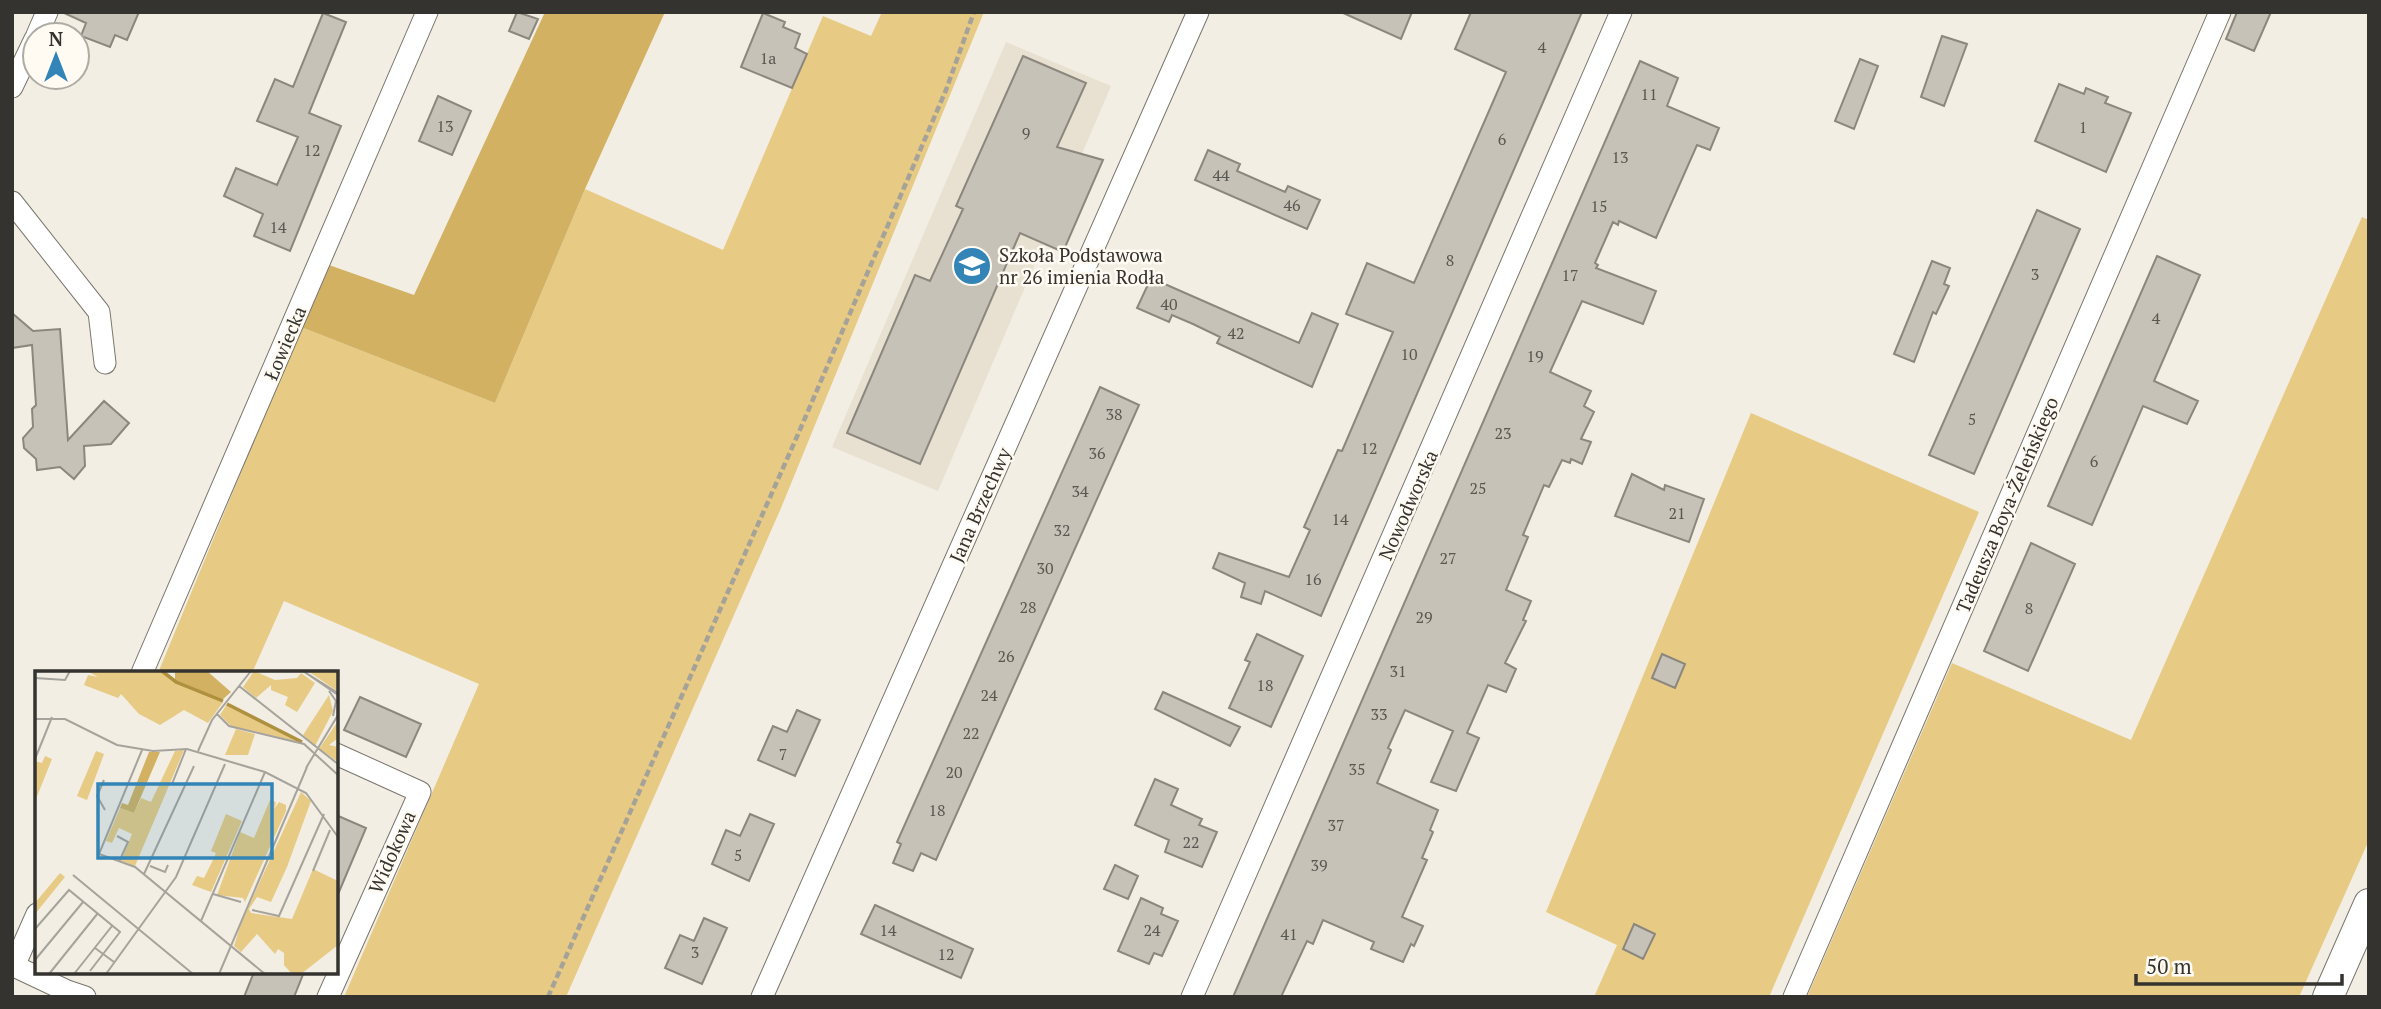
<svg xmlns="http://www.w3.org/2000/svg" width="2381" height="1009" font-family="'PT Serif',serif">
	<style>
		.built { fill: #e8e1d1 }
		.green { fill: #e7ca83 }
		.forest { fill: #d2b262 }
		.building { fill: #c6c2b8; stroke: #8b877e; stroke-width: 2 }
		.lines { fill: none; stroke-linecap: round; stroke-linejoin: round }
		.street-casing { stroke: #7a766d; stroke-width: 23 }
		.secondary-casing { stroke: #7a766d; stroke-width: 32 }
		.path { stroke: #a5a29a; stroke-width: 4.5; stroke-dasharray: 7 3.5; stroke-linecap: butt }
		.street { stroke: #fff; stroke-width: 21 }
		.secondary { stroke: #fff; stroke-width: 30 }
		.labels { text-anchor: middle; stroke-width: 5; stroke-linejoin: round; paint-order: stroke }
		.number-label { font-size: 16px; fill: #585751 }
		.poi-label { font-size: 19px; fill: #34332f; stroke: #fffbf3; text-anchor: start }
		.street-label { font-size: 19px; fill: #34332f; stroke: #fffbf3 }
		.inset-river { fill: none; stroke: #ae903f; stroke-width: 3.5 }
		.inset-road { fill: none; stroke: #a6a39c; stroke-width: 2 }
		.view { fill: #3285b6; fill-opacity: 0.15; stroke: #3285b6; stroke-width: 3.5 }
		.inset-edge { fill: none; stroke: #34332f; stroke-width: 3.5 }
	</style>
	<rect width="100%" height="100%" fill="#f2eee4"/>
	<path class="built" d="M 1006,42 L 1111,86 L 938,491 L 832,447 Z"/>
	<path class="green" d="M 882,12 L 984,12 L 781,508 L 566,997 L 344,997 L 479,684 L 284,601 L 252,673 L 158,673 L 301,327 L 495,403 L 585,189 L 723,250 L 823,16 L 871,36 Z
		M 2362,217 L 2369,220 L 2369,840 L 2299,997 L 1807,997 L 1952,663 L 2131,740 Z
		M 1751,413 L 1979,512 L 1769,997 L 1594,997 L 1617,945 L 1546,912 Z"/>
	<path class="forest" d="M 545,12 L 665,12 L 585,189 L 495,403 L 301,327 L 329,265 L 414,295 Z"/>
	<path class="building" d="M 62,12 L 139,12 L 127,40 L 115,35 L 110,47 L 81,36 L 86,23 Z
		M 517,12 L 538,19 L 529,39 L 509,31 Z
		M 1341,12 L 1412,12 L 1401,39 Z
		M 1471,12 L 1582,12 L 1321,616 L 1265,591 L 1261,604 L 1241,597 L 1245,583 L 1213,568 L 1219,553 L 1289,577 L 1310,530 L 1304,527 L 1338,450 L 1342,451 L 1393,332 L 1346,314 L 1367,263 L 1414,283 L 1506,72 L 1455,49 Z
		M 2237,12 L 2271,12 L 2254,51 L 2226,39 Z
		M 323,13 L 346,22 L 309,113 L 341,126 L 290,251 L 254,236 L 263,214 L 224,196 L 236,168 L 277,185 L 298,137 L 257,121 L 275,79 L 293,87 Z
		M 763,13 L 785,22 L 783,27 L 800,34 L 795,48 L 807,54 L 792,88 L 741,67 Z
		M 1942,36 L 1967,44 L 1944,106 L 1921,97 Z
		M 1023,56 L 1086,83 L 1057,147 L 1103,160 L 1063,252 L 1020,233 L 920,464 L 847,433 L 915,275 L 930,281 L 963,209 L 956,206 Z
		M 1860,59 L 1878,66 L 1854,129 L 1835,121 Z
		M 1640,61 L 1678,78 L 1667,106 L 1719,128 L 1710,150 L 1697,145 L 1656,238 L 1619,221 L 1618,225 L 1613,222 L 1595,263 L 1598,265 L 1596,268 L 1656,291 L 1643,324 L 1582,301 L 1550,372 L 1591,391 L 1584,406 L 1594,412 L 1581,439 L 1591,442 L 1582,464 L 1571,459 L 1570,463 L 1562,460 L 1549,487 L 1544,485 L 1523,535 L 1528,537 L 1506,590 L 1531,601 L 1523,620 L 1526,621 L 1505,663 L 1516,669 L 1506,692 L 1488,685 L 1467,733 L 1479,738 L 1456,791 L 1431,782 L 1453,731 L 1405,710 L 1388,748 L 1391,750 L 1377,783 L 1438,810 L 1430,830 L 1433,832 L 1422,858 L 1427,860 L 1402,917 L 1423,926 L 1414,946 L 1411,944 L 1403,962 L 1371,949 L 1374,942 L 1323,920 L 1313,944 L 1307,941 L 1281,997 L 1233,997 Z
		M 2059,84 L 2084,94 L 2086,88 L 2108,97 L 2105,103 L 2131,113 L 2106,172 L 2035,141 Z
		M 438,96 L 471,111 L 452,155 L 419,141 Z
		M 1208,150 L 1240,164 L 1237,171 L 1285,192 L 1288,186 L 1320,200 L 1307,229 L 1195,180 Z
		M 2037,210 L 2080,229 L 1974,474 L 1929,455 Z
		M 2157,256 L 2200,275 L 2154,381 L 2198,401 L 2187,424 L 2143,406 L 2092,525 L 2048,506 Z
		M 1932,261 L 1950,268 L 1944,284 L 1949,286 L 1936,314 L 1933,312 L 1914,362 L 1894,354 Z
		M 1151,278 L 1299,343 L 1312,313 L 1338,324 L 1312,387 L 1217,343 L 1220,337 L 1193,324 L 1172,315 L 1169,322 L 1137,308 Z
		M 12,313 L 33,331 L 60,329 L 68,440 L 104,401 L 129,423 L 111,444 L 84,446 L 85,466 L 74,479 L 60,467 L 37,470 L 36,459 L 24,448 L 23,438 L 33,427 L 32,409 L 36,405 L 32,345 L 12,348 Z
		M 1100,387 L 1139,405 L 936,860 L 921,853 L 913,871 L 893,863 L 901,844 L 897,842 Z
		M 1632,474 L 1664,490 L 1665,485 L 1704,499 L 1689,542 L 1615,516 Z
		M 2031,543 L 2075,564 L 2028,671 L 1984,651 Z
		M 1257,634 L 1303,656 L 1271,727 L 1229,708 L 1250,662 L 1245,660 Z
		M 1662,654 L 1685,664 L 1675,688 L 1652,678 Z
		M 1163,692 L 1240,727 L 1230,746 L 1155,709 Z
		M 360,697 L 421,724 L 406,757 L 344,730 Z
		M 797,710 L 820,720 L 795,776 L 758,760 L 773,726 L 787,732 Z
		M 1155,779 L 1178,789 L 1171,805 L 1202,819 L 1199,825 L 1217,832 L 1202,867 L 1165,852 L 1169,840 L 1135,825 Z
		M 750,814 L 774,824 L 749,881 L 712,864 L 726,830 L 740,836 Z
		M 336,815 L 366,828 L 336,899 Z
		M 1115,865 L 1138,876 L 1128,899 L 1104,889 Z
		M 1141,898 L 1163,908 L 1161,914 L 1178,921 L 1162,956 L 1154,953 L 1149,964 L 1118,951 Z
		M 875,905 L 973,949 L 961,978 L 861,934 Z
		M 704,918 L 727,928 L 702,984 L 665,968 L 680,935 L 694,941 Z
		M 1634,924 L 1655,934 L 1643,959 L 1623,949 Z
		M 254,972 L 304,972 L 294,997 L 244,997 Z"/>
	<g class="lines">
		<defs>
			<path id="street" d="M 37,35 L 47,12
				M 12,87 L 35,39
				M 12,202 L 99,312 L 105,363
				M 142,673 L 427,12
				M 37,914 L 14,966 L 67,991 L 85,997
				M 328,997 L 420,792 L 336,754
				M 762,997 L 1198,12
				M 1192,997 L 1621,12
				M 1794,997 L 2220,12"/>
			<path id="secondary" d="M 2328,997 L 2369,904"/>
		</defs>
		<use href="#street" class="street-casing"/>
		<use href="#secondary" class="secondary-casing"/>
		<path class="path" d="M 548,997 L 799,432 L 946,90 L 974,12"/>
		<use href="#street" class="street"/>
		<use href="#secondary" class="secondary"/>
	</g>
	<defs>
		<symbol id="school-disc" viewBox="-11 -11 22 22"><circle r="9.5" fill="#3285b6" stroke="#fffbf3"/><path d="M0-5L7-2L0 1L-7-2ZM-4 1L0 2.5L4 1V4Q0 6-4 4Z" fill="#fff"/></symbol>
	</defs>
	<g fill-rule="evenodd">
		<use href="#school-disc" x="950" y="244" width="44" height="44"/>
	</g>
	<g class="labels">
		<g class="number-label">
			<text x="1542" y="53">4</text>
			<text x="768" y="64">1a</text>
			<text x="1649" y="100">11</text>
			<text x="445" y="132">13</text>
			<text x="2083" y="133">1</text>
			<text x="1026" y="139">9</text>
			<text x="1502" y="145">6</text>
			<text x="312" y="156">12</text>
			<text x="1620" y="163">13</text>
			<text x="1221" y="181">44</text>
			<text x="1292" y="211">46</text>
			<text x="1599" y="212">15</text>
			<text x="278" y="233">14</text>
			<text x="1450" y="266">8</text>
			<text x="2035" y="280">3</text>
			<text x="1570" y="281">17</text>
			<text x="1169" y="310">40</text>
			<text x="2156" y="324">4</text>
			<text x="1236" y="339">42</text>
			<text x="1409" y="360">10</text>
			<text x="1535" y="362">19</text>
			<text x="1114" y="420">38</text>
			<text x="1972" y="425">5</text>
			<text x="1503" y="439">23</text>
			<text x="1369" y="454">12</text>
			<text x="1097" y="459">36</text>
			<text x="2094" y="467">6</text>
			<text x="1478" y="494">25</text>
			<text x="1080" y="497">34</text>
			<text x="1677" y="519">21</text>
			<text x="1340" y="525">14</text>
			<text x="1062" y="536">32</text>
			<text x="1448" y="564">27</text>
			<text x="1045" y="574">30</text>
			<text x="1313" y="585">16</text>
			<text x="1028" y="613">28</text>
			<text x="2029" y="614">8</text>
			<text x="1424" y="623">29</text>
			<text x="1006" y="662">26</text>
			<text x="1398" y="677">31</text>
			<text x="1265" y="691">18</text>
			<text x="989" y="701">24</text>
			<text x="1379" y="720">33</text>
			<text x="971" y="739">22</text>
			<text x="783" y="760">7</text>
			<text x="1357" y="775">35</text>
			<text x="954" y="778">20</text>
			<text x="937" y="816">18</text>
			<text x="1336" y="831">37</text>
			<text x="1191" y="848">22</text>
			<text x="738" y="861">5</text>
			<text x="1319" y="871">39</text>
			<text x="888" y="936">14</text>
			<text x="1152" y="936">24</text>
			<text x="1289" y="940">41</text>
			<text x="695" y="958">3</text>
			<text x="946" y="960">12</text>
		</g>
		<g class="poi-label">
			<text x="999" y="262">Szkoła Podstawowa<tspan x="999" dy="22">nr 26 imienia Rodła</tspan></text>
		</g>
		<g class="street-label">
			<text transform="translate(285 343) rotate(-67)" y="7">Łowiecka</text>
			<text transform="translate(980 505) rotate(-66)" y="7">Jana Brzechwy</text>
			<text transform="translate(1408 505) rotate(-66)" y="7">Nowodworska</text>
			<text transform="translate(2007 505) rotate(-67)" y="7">Tadeusza Boya-Żeleńskiego</text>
			<text transform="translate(392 852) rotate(-66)" y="7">Widokowa</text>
		</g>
	</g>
	<g transform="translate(35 671)">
		<rect width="303" height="303" fill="#f2eee4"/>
		<path d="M 52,0 L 126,0 L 141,12 L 188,31 L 173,52 L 149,39 L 125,54 L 104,43 L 86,23 L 83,27 L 49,14 L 53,4 L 63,6 ZM 219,0 L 240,9 L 262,7 L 266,2 L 280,12 L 262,41 L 250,34 L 253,26 L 236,19 L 236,14 L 221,27 L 208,16 ZM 273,0 L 303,0 L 303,19 L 302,20 ZM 294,24 L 298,40 L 280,75 L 268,64 ZM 192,33 L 237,55 L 268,72 L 196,55 L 185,44 ZM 303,50 L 303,67 L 294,74 L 303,76 L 302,90 L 284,78 ZM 201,58 L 220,63 L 213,84 L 190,84 ZM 149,79 L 100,195 L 86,190 L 97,163 L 84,157 L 77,172 L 71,170 L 85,137 L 99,142 L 106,127 L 116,131 L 140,80 ZM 61,80 L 69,83 L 52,129 L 42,125 ZM 10,85 L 17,88 L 1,128 L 0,90 L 7,92 ZM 266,121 L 276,130 L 252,196 L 236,231 L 222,226 L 214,238 L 216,242 L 257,248 L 278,198 L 303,210 L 303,274 L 266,303 L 257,303 L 249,294 L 249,282 L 243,278 L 240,283 L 222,263 L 206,281 L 199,275 L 206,252 ZM 235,129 L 241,131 L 239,138 L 244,131 L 251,134 L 251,140 L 210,231 L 208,227 L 182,224 L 205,161 L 219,167 ZM 191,143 L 207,150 L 176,221 L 157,214 L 162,205 L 169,207 L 177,191 L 181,182 L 176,180 ZM 25,202 L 30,206 L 0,243 L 0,232 Z" fill="#e7ca83"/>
		<path d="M 140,0 L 172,0 L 196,21 L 187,29 L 140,10 ZM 114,81 L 125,81 L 99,142 L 85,137 L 87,132 L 93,134 Z" fill="#d2b262"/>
		<path class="inset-river" d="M 127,0 L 141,11 L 188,30M 192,33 L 267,71"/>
		<path class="inset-road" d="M 268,0 L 303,22M 268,0 L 303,24M 0,7 L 30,9 L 35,0M 204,15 L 303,93M 294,20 L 301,30 L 298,45M 182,43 L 194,55 L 269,73 L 303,104M 0,48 L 30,48 L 82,74 L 118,80 L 152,78 L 230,101 L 271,122 L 303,166M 107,79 L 64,183 L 100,196 L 230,303M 163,80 L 177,49 L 216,0M 0,88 L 17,46M 271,97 L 303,44M 69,109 L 62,125 L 70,139M 137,113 L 151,78M 82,165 L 93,171 L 84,191M 115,195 L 130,201 L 133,194M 278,200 L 295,159M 109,203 L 159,95M 38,204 L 158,303M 178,223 L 206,231M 217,239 L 244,245 L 289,143M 166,250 L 230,101M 0,258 L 34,219 L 85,261 L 55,300M 60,277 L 79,291M 0,289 L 48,231M 14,303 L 63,242M 39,303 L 77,255M 71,303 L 141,206 L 190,93M 184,303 L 272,96"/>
		<path class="view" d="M 63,113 L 237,113 L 237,187 L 63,187 Z"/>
		<rect width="303" height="303" class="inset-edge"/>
	</g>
	<rect width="2381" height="1009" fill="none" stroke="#34332f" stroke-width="28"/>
	<g transform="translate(56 56)"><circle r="33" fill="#fffbf3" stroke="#aeaba5" stroke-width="2"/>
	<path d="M0-5L12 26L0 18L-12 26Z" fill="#3285b6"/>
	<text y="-10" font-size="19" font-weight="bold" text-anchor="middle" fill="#34332f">N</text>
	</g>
	<path d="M2136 974v10h206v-10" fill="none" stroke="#34332f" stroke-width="3.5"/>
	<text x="2146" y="974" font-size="21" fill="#34332f" stroke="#fffbf3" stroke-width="5" paint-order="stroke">50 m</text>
</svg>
